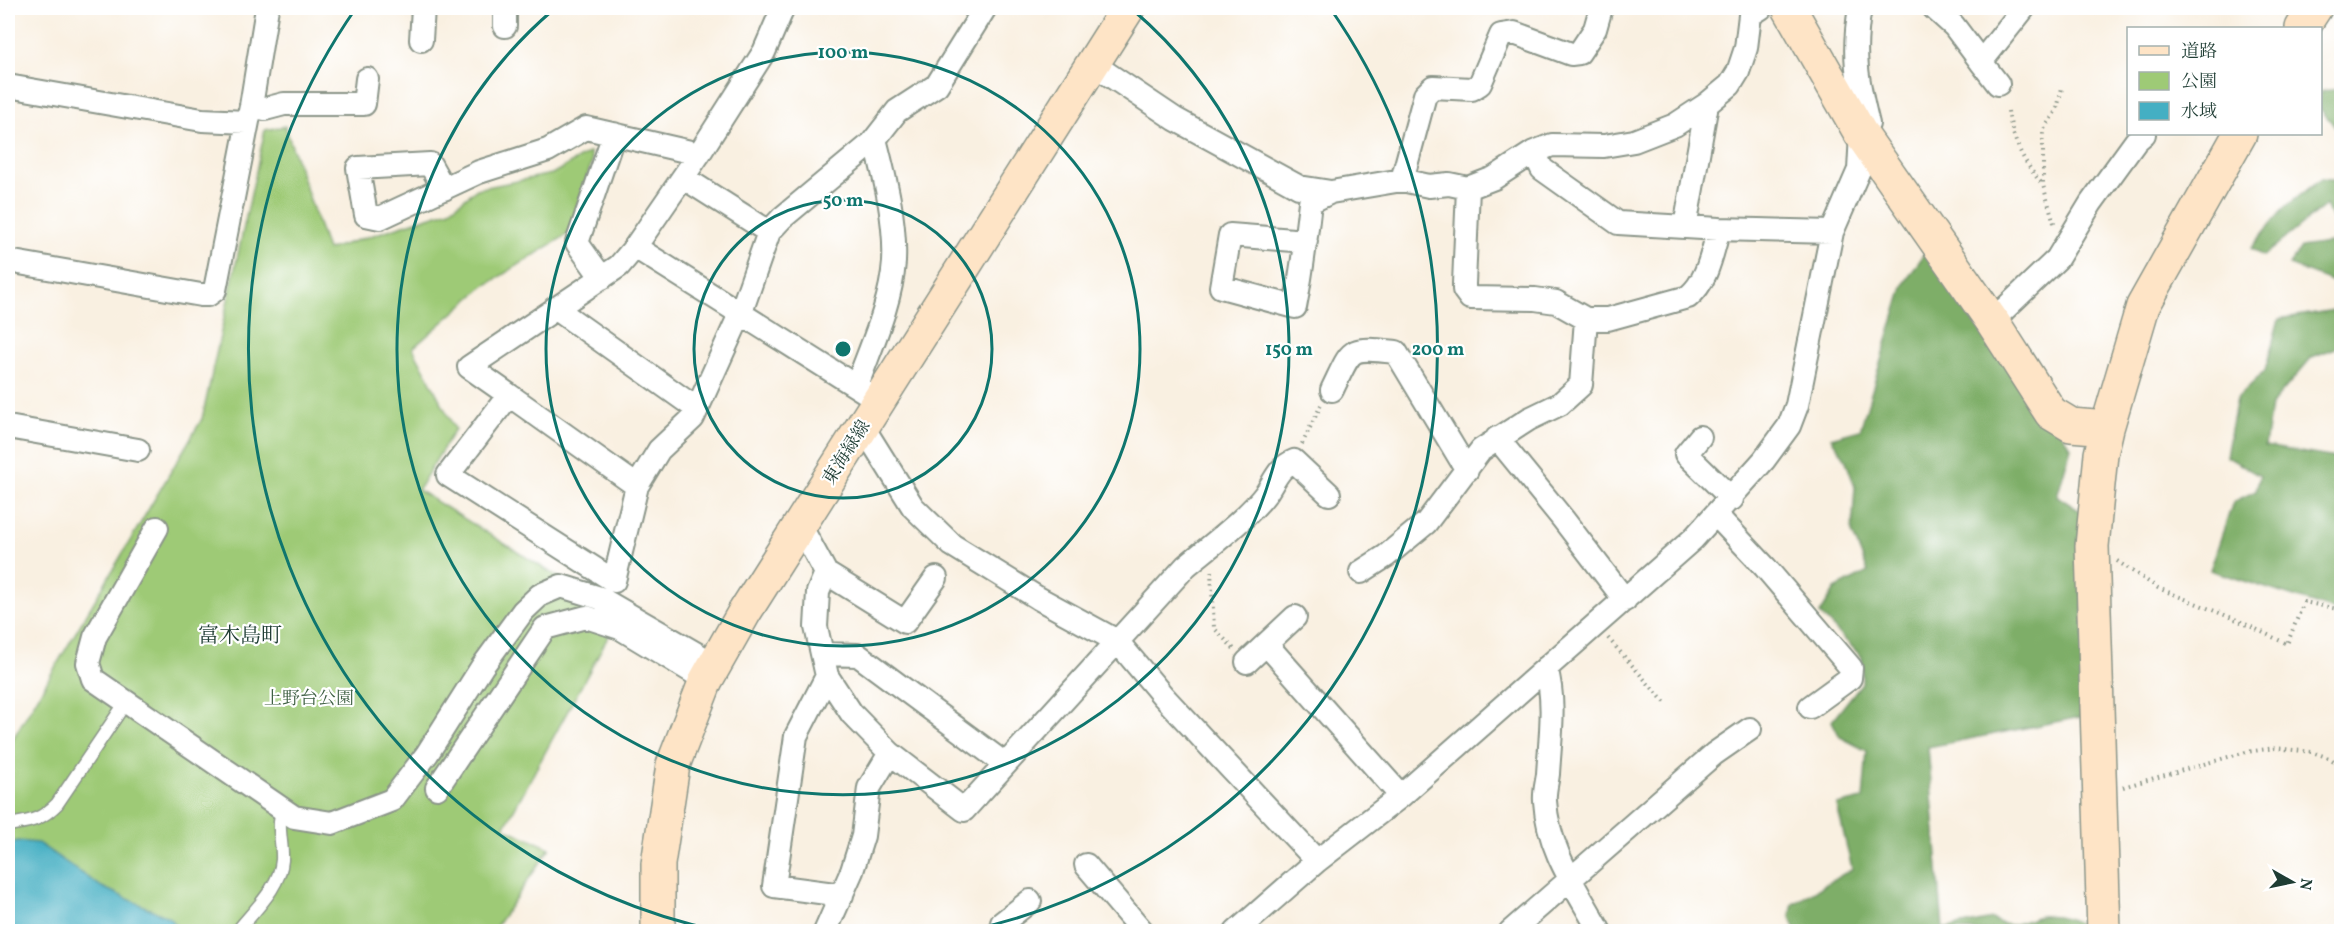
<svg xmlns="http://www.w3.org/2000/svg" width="2349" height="939" font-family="Vollkorn,'Noto Serif JP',serif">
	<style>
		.green { fill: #9eca76; stroke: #5e8455; stroke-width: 1.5 }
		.forest { fill: #7eae67; stroke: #4e764e; stroke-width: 1.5 }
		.water { fill: #44afc3; stroke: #32767c; stroke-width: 1.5 }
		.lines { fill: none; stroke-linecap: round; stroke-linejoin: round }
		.lane-casing { stroke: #8c968a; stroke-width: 15 }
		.street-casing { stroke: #8c968a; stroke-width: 26 }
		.secondary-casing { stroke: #8c968a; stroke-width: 36 }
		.path { stroke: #8c968a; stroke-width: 4; stroke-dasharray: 1.5 4.5; stroke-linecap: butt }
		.lane { stroke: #fff; stroke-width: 12 }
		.street { stroke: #fff; stroke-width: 22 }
		.secondary { stroke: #fee4c6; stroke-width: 33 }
		.ring { fill: none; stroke: #0f766e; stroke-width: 3 }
		.labels { text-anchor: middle; stroke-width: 4.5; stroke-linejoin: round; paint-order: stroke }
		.street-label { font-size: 18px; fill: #1f3d34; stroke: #fff }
		.park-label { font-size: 18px; fill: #3f6044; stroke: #fff }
		.quarter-label { font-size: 21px; fill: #1f3d34; stroke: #fff }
		.centre { fill: #0f766e; stroke: #fff; stroke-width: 3 }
		.ring-label { font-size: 18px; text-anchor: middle; font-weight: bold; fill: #0f766e; stroke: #fff; stroke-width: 4.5; stroke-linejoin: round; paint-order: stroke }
	</style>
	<rect width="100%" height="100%" fill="#fff"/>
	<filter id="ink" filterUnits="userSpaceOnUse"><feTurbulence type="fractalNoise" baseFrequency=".0167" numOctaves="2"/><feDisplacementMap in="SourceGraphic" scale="12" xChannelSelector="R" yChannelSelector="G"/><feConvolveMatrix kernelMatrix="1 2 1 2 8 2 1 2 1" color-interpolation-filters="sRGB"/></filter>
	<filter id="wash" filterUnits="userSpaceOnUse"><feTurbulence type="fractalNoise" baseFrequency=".008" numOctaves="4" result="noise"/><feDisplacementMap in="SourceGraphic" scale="24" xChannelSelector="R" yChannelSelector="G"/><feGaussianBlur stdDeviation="1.35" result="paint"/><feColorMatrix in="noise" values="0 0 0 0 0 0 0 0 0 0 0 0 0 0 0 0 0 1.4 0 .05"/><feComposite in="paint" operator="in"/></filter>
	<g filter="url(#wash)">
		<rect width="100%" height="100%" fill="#f9f0e1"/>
		<path class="green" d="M 285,126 L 327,250 L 450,210 L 477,189 L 552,174 L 590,152 L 592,162 L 568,234 L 483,287 L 413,348 L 455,429 L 418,490 L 576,588 L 609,635 L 504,828 L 550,848 L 493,931 L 8,932 L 8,747 L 202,419 L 265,130 Z"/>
		<path class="forest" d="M 2340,89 L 2342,91 L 2341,133 L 2320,109 L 2321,91 Z
			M 2321,179 L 2341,181 L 2341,239 L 2326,205 L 2263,256 L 2251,248 L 2284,208 Z
			M 2341,241 L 2341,285 L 2289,265 L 2301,247 Z
			M 1929,247 L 2071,447 L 2057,496 L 2080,511 L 2086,716 L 1928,747 L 1943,929 L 1992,919 C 2013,932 2020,920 2041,916 C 2055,914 2070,918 2082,925 L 2078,930 L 1797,932 L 1790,917 L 1793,904 L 1852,869 L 1837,805 L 1863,799 L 1867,751 L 1840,737 L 1832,721 L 1862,683 L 1862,657 L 1820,614 L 1835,589 L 1868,572 L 1852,532 L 1855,487 L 1845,458 L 1831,438 L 1860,430 L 1904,284 Z
			M 2341,309 L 2341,346 L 2312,357 L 2271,405 L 2265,446 L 2341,459 L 2341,612 L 2210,570 L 2233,502 L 2256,491 L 2260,476 L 2226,456 L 2237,398 L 2265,371 L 2279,319 Z"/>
		<path class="water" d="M 17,841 L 38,843 L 102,887 L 170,918 L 181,931 L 8,931 L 8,845 Z"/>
	</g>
	<g filter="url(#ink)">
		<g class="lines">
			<defs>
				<path id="lane" d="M 8,825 C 30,821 40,821 57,804 L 126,702
					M 237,932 C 253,911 280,888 282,860 C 283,843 276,825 283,809"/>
				<path id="street" d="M 783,8 L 764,52 L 699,154 L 635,247 L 619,266 L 469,367 L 509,395 L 448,475 L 614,581 L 637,486 L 659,450 L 693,418 L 741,312 L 769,232 L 782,218 L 872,143 L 897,111 L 937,85 L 985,8
					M 1934,8 L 1954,26 L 1981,62 L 2024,8
					M 505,26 L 505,8
					M 421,40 L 423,8
					M 1981,62 L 1998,84
					M 1093,64 L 1175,119 L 1299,187 L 1331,192 L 1402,180 L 1429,186 L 1449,184 L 1468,188 L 1494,178 L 1534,152 L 1552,145 L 1604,146 L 1634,141 L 1675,125 L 1707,104 L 1730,85 L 1738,72 L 1746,48 L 1750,15 L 1761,8
					M 8,86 L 202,120 L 247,122
					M 251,106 L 265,109 L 284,104 L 364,104 L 367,79
					M 1534,152 L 1542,169 L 1618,223 L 1719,229 L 1832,232
					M 684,178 L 769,232
					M 1402,180 L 1425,95 L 1433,87 L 1472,89 L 1480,84 L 1501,35 L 1514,33 L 1571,54 L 1579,53 L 1595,29 L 1601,8
					M 1468,188 L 1464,284 L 1464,290 L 1470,298 L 1535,299 L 1556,302 L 1586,319 L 1608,319 L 1688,297 C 1708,281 1712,252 1719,229
					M 444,189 L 430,164 L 358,168 L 366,215 L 380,218 L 479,172 L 548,150 L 586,128 L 699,154
					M 1685,227 L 1707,104
					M 1306,241 L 1230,235 L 1221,287 L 1295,307 C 1302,272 1306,238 1310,202 L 1331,192
					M 635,247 L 878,400
					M 8,261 L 201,295 L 208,295 L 215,290 L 251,106 L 267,8
					M 602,278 L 577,243 L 614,134
					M 555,308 L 697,409
					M 1992,321 L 2057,259 L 2091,203 L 2136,141 L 2144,134
					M 857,385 C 871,346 891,304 894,262 C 896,221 885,178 875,139
					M 1332,390 C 1353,347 1347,347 1396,352 L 1467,470
					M 509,395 L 637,486
					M 8,427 L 138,450
					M 863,427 L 913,507 L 952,545 L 1038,598 L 1117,641 L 1163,696 L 1317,861
					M 1700,437 L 1686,454 L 1732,499
					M 1497,438 L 1563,519 L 1625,600
					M 1716,515 L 1765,567 L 1851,668 L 1850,678 L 1810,707
					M 800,525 L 826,573 L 905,622 L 936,578
					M 157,528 L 95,637 L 88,663 L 93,679 L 294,817 L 332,823 L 392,800 L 427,754 L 482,667 L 523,611 L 540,595 L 561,586 L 600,598 L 714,664
					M 1361,572 L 1386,556 L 1426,523 L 1481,450 L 1529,419 L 1560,404 L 1581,385 L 1586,319
					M 826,573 L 818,592 L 816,627 L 827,676 L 852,714 L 890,753 L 964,810 L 1186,566 C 1210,546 1249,517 1267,492 C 1275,480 1279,467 1294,461 L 1329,494
					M 1267,645 L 1401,796
					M 823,654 L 858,655 L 1005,764
					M 1247,662 L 1295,617
					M 1546,668 C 1556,701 1550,739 1548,774 C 1547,783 1544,792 1545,801 C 1548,851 1577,889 1600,932
					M 827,676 L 796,736 L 774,886 L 842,895
					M 437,788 L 545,628 L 586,617 L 620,628 L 706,680
					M 1086,865 L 1143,932
					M 825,932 L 852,871 L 863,836 L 869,788 L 890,753
					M 1010,932 L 1002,923 L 1030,901
					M 1236,932 L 1317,861 L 1401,796 L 1693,539 L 1764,460 L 1789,426 L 1797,405 L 1832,232 L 1859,170 L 1861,134 L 1868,124 C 1857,80 1852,54 1860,8
					M 1510,932 L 1714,754 L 1750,729"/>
				<path id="secondary" d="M 1789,8 L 1861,134 L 1992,321 L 2051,413 L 2071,425 L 2107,428
					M 2302,28 L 2315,8
					M 658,932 L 658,864 L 673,765 L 706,680 L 744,613 L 1128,8
					M 2104,932 L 2092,546 L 2101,454 L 2107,428 L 2143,306 L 2240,134"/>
			</defs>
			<use href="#lane" class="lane-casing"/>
			<use href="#street" class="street-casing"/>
			<use href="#secondary" class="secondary-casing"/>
			<path class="path" d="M 126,11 L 127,8
				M 2008,111 C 2013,141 2023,162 2043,185
				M 2054,223 L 2043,185 L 2043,134 L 2044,129 L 2057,109 L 2062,88
				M 1302,444 L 1321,405
				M 2117,561 L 2158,588 L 2237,620 L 2287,644 L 2304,602 L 2342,610
				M 1211,571 L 1214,628 L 1234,649
				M 1608,638 L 1667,705
				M 2123,787 L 2246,752 L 2275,748 L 2312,752 L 2329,758 L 2342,766"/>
			<use href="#lane" class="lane"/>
			<use href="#street" class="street"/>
			<use href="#secondary" class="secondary"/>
		</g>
	</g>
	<g class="ring">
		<circle cx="843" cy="349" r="149"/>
		<circle cx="843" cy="349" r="297"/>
		<path d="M1133 10A446 446 0 1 1 553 10"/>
		<path d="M719 931A595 595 0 0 1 356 8M1330 8A595 595 0 0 1 967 931"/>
	</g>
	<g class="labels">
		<g class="street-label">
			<text transform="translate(846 452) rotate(-58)" y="6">東海緑線</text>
		</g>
		<g class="park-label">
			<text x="309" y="704">上野台公園</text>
		</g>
		<g class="quarter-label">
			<text x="240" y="642">富木島町</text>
		</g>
	</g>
	<circle cx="843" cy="349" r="9" class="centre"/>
	<g class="ring-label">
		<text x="843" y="58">100 m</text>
		<text x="843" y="206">50 m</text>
		<text x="1289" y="355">150 m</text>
		<text x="1438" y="355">200 m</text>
	</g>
	<rect width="2349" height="939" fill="none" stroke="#fff" stroke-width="30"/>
	<rect x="2127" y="27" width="195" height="108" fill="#ffffff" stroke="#a5b1ae" stroke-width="1.5"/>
	<rect x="2139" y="46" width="30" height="9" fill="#fee4c6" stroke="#a5b1ae" stroke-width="1.5"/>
	<text x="2181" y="57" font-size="18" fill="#1f3d34">道路</text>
	<rect x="2139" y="72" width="30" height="18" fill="#9eca76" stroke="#a5b1ae" stroke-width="1.5"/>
	<text x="2181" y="87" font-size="18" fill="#1f3d34">公園</text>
	<rect x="2139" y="102" width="30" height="18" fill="#44afc3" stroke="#a5b1ae" stroke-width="1.5"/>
	<text x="2181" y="117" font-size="18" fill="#1f3d34">水域</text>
	<g transform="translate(2292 882) rotate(99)" stroke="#ffffff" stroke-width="4.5" paint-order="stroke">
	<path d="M0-4.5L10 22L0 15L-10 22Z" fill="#1f3d34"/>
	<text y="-9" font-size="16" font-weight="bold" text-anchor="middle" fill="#1f3d34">N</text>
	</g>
</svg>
